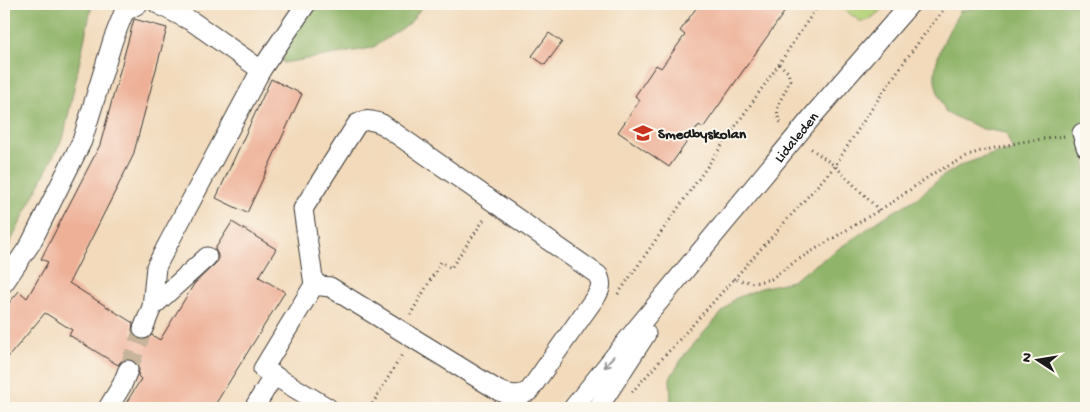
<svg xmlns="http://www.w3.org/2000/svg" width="1090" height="412" font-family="'Gochi Hand',sans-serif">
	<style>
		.green { fill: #b5d279; stroke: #68774a }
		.forest { fill: #90b469; stroke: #566842 }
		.building { fill: #eeb097 }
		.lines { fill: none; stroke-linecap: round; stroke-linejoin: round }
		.minor-tunnel { stroke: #c7b49b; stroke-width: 19; stroke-dasharray: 19 9; stroke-linecap: butt }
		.minor-casing { stroke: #3c3834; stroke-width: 21 }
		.path { stroke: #3c3834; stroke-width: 3; stroke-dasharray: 1 4; stroke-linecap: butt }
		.minor { stroke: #fff; stroke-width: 19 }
		.oneway { stroke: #999 }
		.labels { text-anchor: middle; stroke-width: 4; stroke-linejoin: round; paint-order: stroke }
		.poi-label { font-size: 15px; font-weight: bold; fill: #1c1c1c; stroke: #fbf7ec; text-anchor: start }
		.street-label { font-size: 15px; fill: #1c1c1c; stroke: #fbf7ec }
	</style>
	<rect width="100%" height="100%" fill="#fbf7ec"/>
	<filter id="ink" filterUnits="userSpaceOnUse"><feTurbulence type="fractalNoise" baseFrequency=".02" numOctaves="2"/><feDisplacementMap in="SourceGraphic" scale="10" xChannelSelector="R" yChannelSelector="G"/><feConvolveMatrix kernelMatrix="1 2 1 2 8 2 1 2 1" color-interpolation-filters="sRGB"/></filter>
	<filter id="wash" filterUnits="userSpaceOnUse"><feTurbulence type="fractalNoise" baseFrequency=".0096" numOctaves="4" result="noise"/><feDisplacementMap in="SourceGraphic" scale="20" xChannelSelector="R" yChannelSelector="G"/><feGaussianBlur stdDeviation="1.12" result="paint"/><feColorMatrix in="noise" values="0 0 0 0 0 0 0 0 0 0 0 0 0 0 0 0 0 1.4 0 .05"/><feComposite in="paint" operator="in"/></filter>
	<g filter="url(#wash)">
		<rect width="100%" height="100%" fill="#f2dabb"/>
		<path class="green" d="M 837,4 L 888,4 L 869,20 L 860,21 Z"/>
		<path class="forest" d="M 4,4 L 92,4 L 64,135 L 4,255 Z
			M 312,4 L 424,4 L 409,24 L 372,48 L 283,63 L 282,53 Z
			M 978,4 L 1086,4 L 1086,408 L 666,408 L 671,405 L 670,378 L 685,354 L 734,299 L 761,288 L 792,281 L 883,218 L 917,198 L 940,178 L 961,165 L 996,153 L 1013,151 L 1006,133 L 983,129 L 946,113 C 942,103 936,90 935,80 C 934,55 948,32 960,11 L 977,7 Z"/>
		<g id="blocks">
			<path class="building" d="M 699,4 L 790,4 L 703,128 L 699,125 L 669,167 L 618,132 L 640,100 L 635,96 L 656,65 L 661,68 L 685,35 L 680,31 Z
				M 134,19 L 167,28 L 133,156 L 69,283 L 133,323 L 132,331 L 134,336 L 138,339 L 145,340 L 152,335 L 160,340 L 194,284 L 218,261 L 218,255 L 215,249 L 232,222 L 276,249 L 259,277 L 285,292 L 213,408 L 123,408 L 141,379 L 138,376 L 139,369 L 136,363 L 132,359 L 127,359 L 121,361 L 118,365 L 69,335 L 72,330 L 45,313 L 4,362 L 4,309 L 19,291 L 27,298 L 48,262 L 41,259 L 100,145 Z
				M 549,33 L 562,42 L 545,65 L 532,56 Z
				M 271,79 L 302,94 L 247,213 L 216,198 Z"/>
		</g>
	</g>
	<g filter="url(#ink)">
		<use href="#blocks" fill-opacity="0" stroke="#3c3834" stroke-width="1"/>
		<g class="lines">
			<path class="minor-tunnel" d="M 128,370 L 143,329"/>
			<defs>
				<g id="minor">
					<path d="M 158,4 L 193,22 L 261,70"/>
					<path d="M 1082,133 L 1086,147"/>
					<path d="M 4,283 L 31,243 L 82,141 L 113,40 L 124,12 L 138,4"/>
					<path d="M 314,285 L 330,287 L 499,391 C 510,395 519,397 529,391 L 597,295 C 601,288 602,283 598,275 L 382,124 C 372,120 366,119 357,124 L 303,209 L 314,285 L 263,369 L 328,408"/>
					<path d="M 152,307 L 207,257"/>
					<path d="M 143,329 L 152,307 L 156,267 L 169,242 L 261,70 L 306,4"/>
					<path d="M 108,408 L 122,385 L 128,370"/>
					<path d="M 254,408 L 274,375"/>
					<path id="s1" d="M 573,408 L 637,328 L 817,111 L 910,4"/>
					<path d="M 598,408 L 646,334"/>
				</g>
			</defs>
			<use href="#minor" class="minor-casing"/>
			<path class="path" d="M 779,64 L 788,72 L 790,80 C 785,95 770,109 782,124
				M 879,210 L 835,166 C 870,110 907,55 948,4
				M 734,279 L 835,166 L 810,148
				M 618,294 L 779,64 L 819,4
				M 410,315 L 441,262 L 451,268 L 485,218
				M 632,392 L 734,279 L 754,283 L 771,279 L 796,261 L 894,201 L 934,173 L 977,152 L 1021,142 L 1064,136
				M 370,408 L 403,353"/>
			<use href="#minor" class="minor"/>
		</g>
		<defs><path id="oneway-shaft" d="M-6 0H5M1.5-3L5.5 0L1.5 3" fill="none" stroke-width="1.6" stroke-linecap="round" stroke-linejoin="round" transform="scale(1.25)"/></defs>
		<use class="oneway" href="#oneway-shaft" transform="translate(609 362) rotate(129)"/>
	</g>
	<defs>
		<symbol id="school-bare" viewBox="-9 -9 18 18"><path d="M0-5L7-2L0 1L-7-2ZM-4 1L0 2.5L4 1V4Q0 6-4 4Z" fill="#c8321e" stroke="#fbf7ec" stroke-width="2.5" paint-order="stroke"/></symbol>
	</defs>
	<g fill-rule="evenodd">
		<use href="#school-bare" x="629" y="119" width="28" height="28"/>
	</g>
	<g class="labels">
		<g class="poi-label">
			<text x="658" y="138">Smedbyskolan</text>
		</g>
		<g class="street-label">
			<text dy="5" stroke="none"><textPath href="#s1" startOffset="351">Lidaleden</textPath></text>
		</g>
	</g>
	<rect width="1090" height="412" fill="none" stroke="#fbf7ec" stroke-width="20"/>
	<g transform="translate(1038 360) rotate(282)" stroke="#fbf7ec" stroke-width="4" paint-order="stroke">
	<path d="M0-4L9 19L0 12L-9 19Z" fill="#1c1c1c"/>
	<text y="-8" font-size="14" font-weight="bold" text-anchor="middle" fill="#1c1c1c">N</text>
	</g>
</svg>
